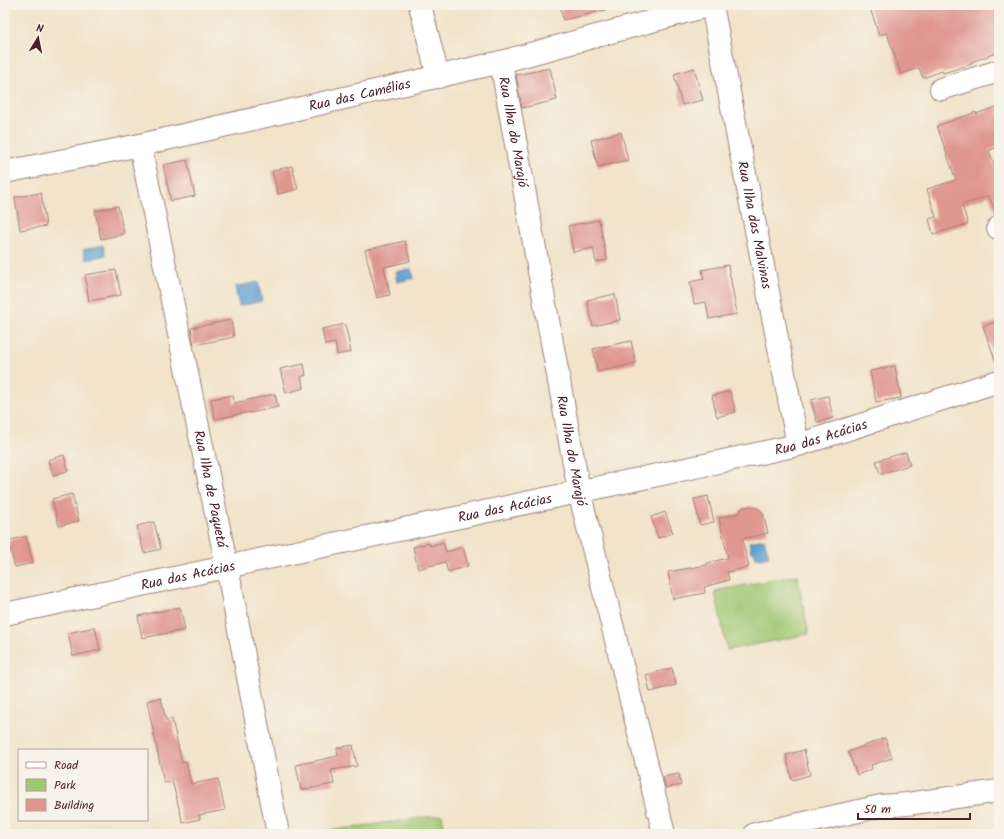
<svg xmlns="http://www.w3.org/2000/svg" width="1004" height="839" font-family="Kalam,sans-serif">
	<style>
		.green { fill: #a0c873; stroke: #75744f }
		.water { fill: #5ea0d1; stroke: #54607e }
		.building { fill: #df968f }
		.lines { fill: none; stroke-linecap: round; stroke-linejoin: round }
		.minor-casing { stroke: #9e817a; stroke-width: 24 }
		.minor { stroke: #fff; stroke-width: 22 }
		.labels { text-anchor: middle; stroke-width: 3; stroke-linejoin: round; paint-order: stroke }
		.street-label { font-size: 14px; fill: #4a1f2b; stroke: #f7f3e8 }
	</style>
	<rect width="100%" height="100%" fill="#f7f3e8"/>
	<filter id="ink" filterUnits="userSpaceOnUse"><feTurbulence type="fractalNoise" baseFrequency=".025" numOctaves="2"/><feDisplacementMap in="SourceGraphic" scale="8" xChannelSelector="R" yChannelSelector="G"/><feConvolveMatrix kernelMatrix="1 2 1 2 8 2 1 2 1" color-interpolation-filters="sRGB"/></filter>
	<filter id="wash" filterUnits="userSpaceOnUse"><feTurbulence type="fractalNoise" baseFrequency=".012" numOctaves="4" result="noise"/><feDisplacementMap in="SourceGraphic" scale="16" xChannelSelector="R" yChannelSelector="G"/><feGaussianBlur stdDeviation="0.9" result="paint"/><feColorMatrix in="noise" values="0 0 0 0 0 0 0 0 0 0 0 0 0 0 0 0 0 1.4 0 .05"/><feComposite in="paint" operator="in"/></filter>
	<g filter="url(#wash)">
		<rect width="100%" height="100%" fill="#f2e3c9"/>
		<path class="green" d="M 797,575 L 809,634 L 727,650 L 715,591 Z
			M 442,815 L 446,834 L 304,834 Z"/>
		<path class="water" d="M 103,245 L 106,255 L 86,260 L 83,250 Z
			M 411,269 L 414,278 L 397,282 L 395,272 Z
			M 258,282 L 262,301 L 239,306 L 235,287 Z
			M 764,539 L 769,556 L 756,559 L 754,551 L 751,551 L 749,542 Z"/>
		<g id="blocks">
			<path class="building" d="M 560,5 L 606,5 L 606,10 L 563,20 Z
				M 880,5 L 999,5 L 999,52 L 971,62 L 972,64 L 943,73 L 942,71 L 923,78 L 919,68 L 901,74 L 887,33 L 879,35 L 870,8 Z
				M 550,68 L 557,100 L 522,108 L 516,75 Z
				M 694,68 L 703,100 L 682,105 L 674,74 Z
				M 999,106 L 999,147 L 989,150 L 999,178 L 999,216 L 997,216 L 989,196 L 962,205 L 968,224 L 933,234 L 929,219 L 936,217 L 927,189 L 956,180 L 937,126 L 976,112 L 976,114 Z
				M 621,132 L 628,160 L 598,167 L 591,140 Z
				M 187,160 L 195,196 L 171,201 L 163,165 Z
				M 292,166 L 298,189 L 278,194 L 272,171 Z
				M 41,193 L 46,226 L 20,230 L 15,197 Z
				M 118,206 L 124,234 L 101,239 L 95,211 Z
				M 599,220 L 607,260 L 596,262 L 593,248 L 573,252 L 568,226 Z
				M 405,241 L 410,261 L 384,267 L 390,295 L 377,298 L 365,250 Z
				M 728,265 L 737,314 L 709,319 L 706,302 L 694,304 L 690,282 L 704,279 L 702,270 Z
				M 116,270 L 121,295 L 89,301 L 85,275 Z
				M 615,294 L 620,320 L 593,326 L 587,300 Z
				M 231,320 L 234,337 L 194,345 L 191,328 Z
				M 999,321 L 999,365 L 997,365 L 983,326 Z
				M 345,324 L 351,352 L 337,355 L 335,343 L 325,345 L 322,329 Z
				M 631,341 L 636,363 L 598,372 L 593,349 Z
				M 304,364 L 306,375 L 301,377 L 304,388 L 286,393 L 280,369 Z
				M 895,366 L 901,398 L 876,402 L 870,371 Z
				M 730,391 L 736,412 L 717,417 L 712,396 Z
				M 275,394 L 278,407 L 250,413 L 250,412 L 215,419 L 211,399 L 233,395 L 234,403 Z
				M 828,396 L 833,418 L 817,422 L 811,400 Z
				M 906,452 L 910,465 L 880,474 L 876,461 Z
				M 64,455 L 68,471 L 53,475 L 48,460 Z
				M 72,494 L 79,521 L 59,526 L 52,499 Z
				M 708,496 L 714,522 L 700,525 L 694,499 Z
				M 751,506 L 759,509 L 763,514 L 768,533 L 742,539 L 749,567 L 727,572 L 729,580 L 704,587 L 705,593 L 673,599 L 668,572 L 707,565 L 707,563 L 728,558 L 719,518 L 739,513 L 742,508 Z
				M 665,512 L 673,533 L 658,538 L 651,517 Z
				M 154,522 L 161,549 L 144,553 L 137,526 Z
				M 26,536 L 33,563 L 15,567 L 8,541 Z
				M 443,542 L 446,552 L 463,547 L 468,566 L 448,572 L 445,562 L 418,569 L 413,547 L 429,543 L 430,546 Z
				M 180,607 L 185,630 L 142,638 L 138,616 Z
				M 95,627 L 100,650 L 73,656 L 68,633 Z
				M 672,668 L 676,685 L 650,692 L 646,675 Z
				M 161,698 L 166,720 L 172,719 L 182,763 L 186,762 L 191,784 L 218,779 L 225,810 L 199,815 L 200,819 L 183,823 L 172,781 L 164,783 L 147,701 Z
				M 885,738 L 892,758 L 871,765 L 872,769 L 857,775 L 848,752 Z
				M 353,745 L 357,766 L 331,770 L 334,784 L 301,790 L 296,765 L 338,756 L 337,748 Z
				M 804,750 L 810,775 L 792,780 L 786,755 Z
				M 679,774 L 681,785 L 666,788 L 663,777 Z"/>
		</g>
	</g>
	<g filter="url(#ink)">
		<use href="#blocks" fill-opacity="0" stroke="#9e817a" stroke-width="1"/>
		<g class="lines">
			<defs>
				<g id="minor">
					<path d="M 420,5 L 438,77"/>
					<path id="s1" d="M 712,5 L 798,445"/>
					<path id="s2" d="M 501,62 L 579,491 L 664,834"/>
					<path d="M 941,89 L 999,71"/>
					<path id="s3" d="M 140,145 L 227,567 L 278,834"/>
					<path id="s4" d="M 5,172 L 140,145 L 501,62 L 711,5"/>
					<path d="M 998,228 L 999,228"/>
					<path id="s5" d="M 5,614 L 798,445 L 999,381"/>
					<path d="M 755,834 L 881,806 L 907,804 L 999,791"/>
				</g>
			</defs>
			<use href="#minor" class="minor-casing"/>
			<use href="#minor" class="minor"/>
		</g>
	</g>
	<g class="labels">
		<g class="street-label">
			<text dy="5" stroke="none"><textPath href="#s4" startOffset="363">Rua das Camélias</textPath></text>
			<text dy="5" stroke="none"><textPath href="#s2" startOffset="71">Rua Ilha do Marajó</textPath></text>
			<text dy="5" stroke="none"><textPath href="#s1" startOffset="224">Rua Ilha das Malvinas</textPath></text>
			<text dy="5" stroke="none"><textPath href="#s5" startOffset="835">Rua das Acácias</textPath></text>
			<text dy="5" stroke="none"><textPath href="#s2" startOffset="395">Rua Ilha do Marajó</textPath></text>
			<text dy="5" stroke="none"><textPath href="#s3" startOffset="351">Rua Ilha de Paquetá</textPath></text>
			<text dy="5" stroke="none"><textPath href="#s5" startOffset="511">Rua das Acácias</textPath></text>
			<text dy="5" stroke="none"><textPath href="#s5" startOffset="187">Rua das Acácias</textPath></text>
		</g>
	</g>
	<rect width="1004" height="839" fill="none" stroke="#f7f3e8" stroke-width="20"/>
	<rect x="18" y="749" width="130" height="72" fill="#f7f3e8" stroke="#b29e9c"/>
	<rect x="26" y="762" width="20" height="6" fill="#ffffff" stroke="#b29e9c"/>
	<text x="54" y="769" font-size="12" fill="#4a1f2b">Road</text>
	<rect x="26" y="779" width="20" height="12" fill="#a0c873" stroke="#b29e9c"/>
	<text x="54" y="789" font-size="12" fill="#4a1f2b">Park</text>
	<rect x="26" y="799" width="20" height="12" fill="#df968f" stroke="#b29e9c"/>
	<text x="54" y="809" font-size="12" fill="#4a1f2b">Building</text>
	<g transform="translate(38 38) rotate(10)" stroke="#f7f3e8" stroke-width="3" paint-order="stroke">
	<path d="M0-3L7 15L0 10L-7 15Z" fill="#4a1f2b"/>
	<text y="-6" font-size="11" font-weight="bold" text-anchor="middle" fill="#4a1f2b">N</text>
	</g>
	<path d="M858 813v6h112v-6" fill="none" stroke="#4a1f2b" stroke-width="2"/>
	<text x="864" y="813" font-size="12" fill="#4a1f2b" stroke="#f7f3e8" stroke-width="3" paint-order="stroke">50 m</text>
</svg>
